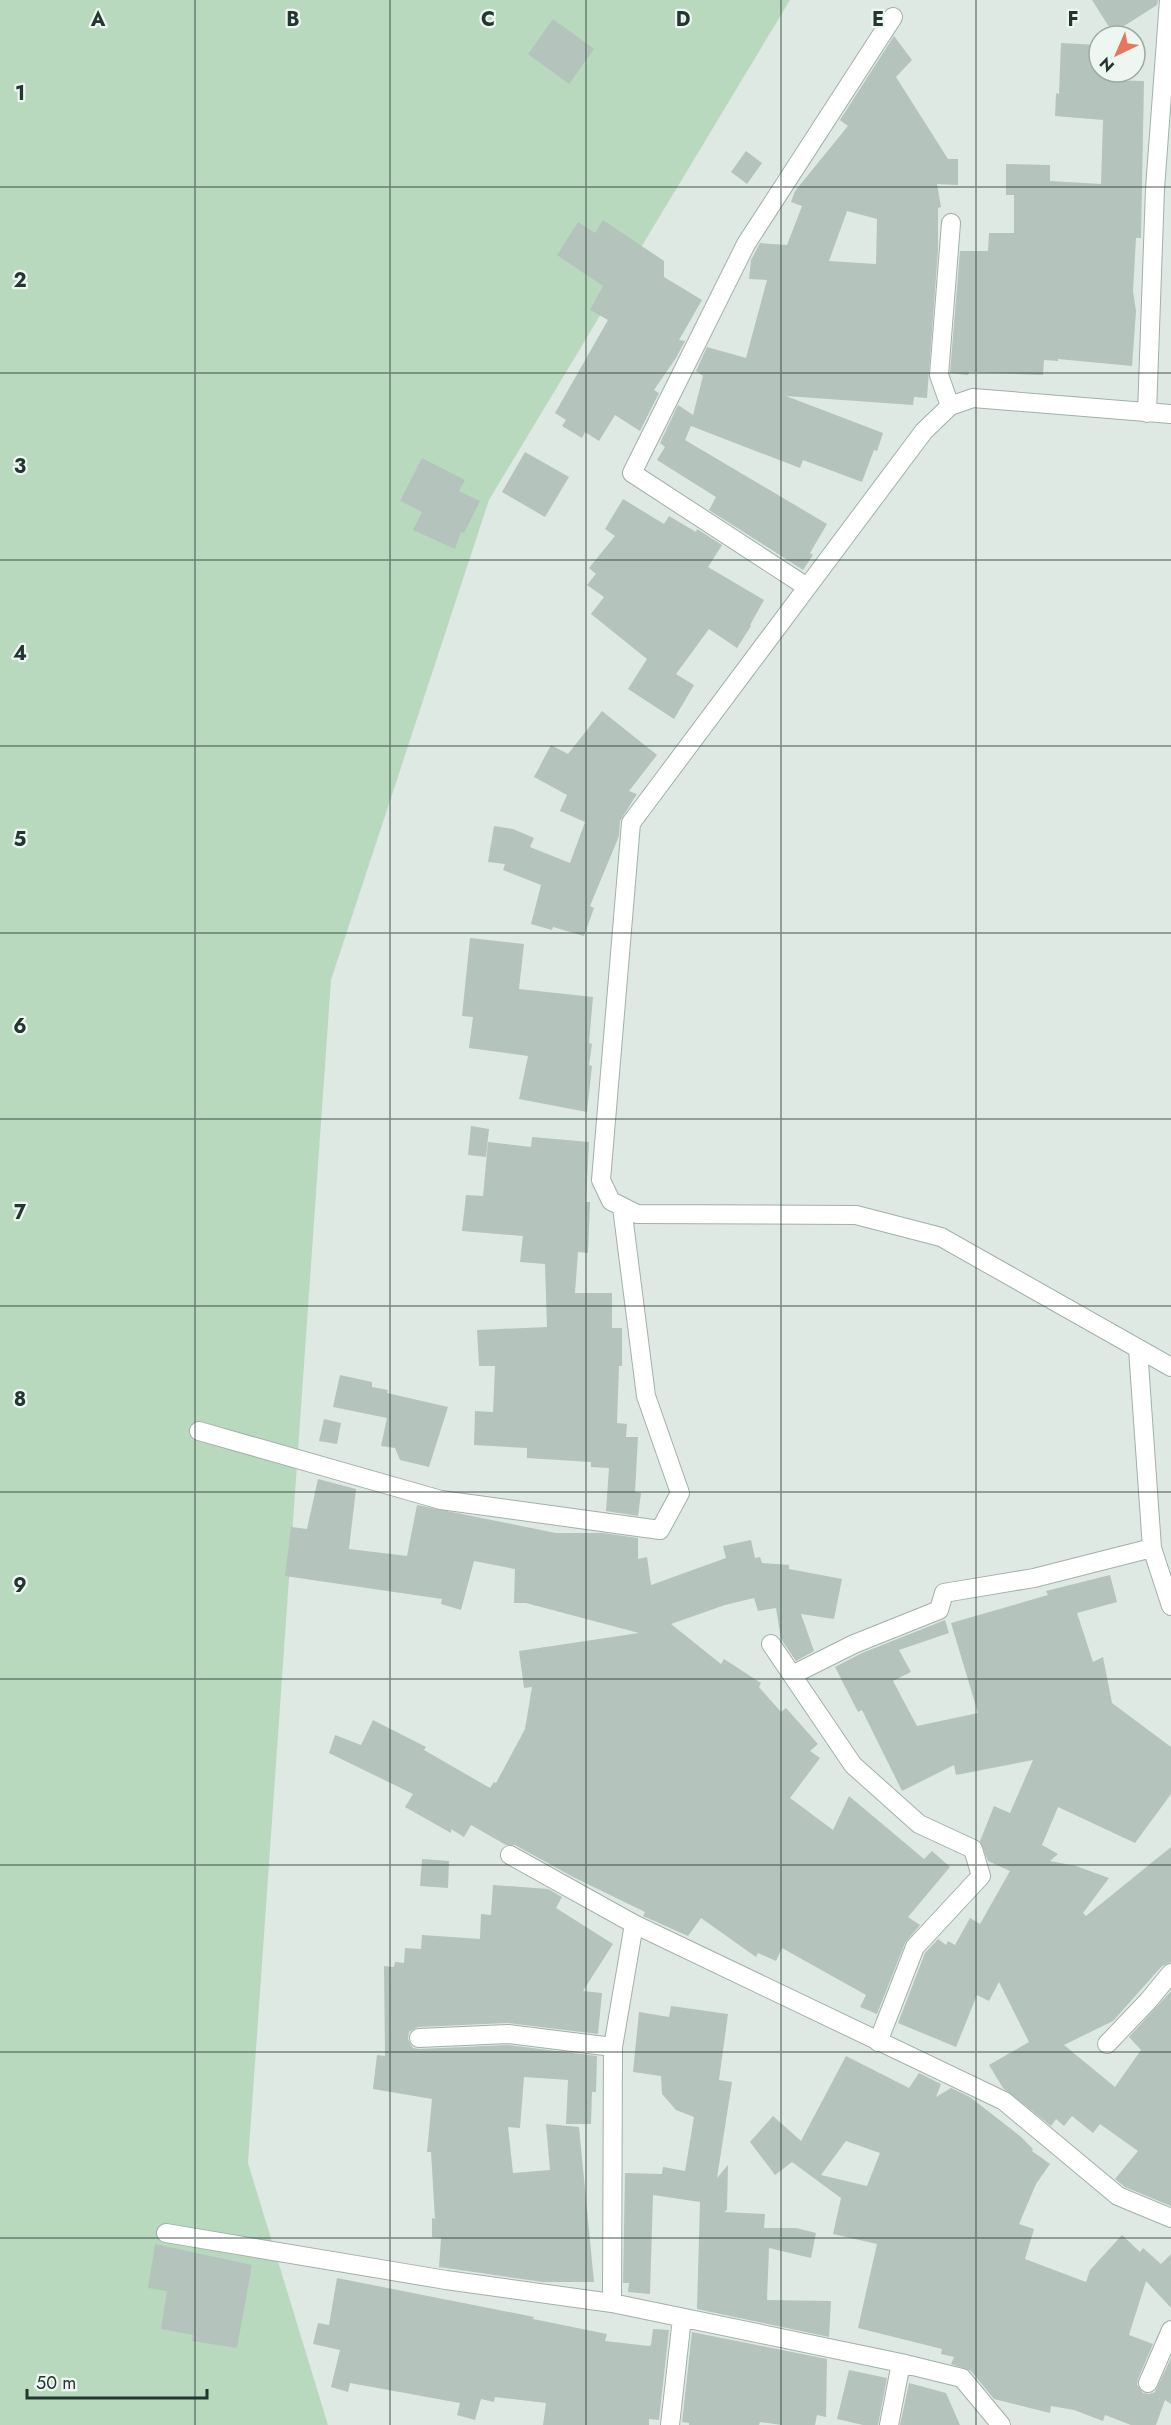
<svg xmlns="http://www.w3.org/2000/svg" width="1171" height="2425" font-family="Jost,sans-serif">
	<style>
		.green { fill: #b9d9bf }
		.building { fill: #b4c3bc; fill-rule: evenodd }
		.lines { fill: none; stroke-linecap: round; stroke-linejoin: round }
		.minor-casing { stroke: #a2b0aa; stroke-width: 20 }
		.minor { stroke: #fff; stroke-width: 18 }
		.grid { fill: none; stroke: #213730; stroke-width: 1.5; stroke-opacity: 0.55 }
		.grid-label { font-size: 20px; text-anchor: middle; font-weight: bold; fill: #213730; stroke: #eef6f2; stroke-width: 4.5; stroke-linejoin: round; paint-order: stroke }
	</style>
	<rect width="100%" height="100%" fill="#dee9e3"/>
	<path class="green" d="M 0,0 L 790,0 L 489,500 L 331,980 L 248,2163 L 328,2425 L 0,2425 Z"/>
	<path class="building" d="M 1092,0 L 1158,0 L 1157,5 L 1113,33 Z
		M 553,19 L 594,49 L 569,84 L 528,54 Z
		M 894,36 L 912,60 L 896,77 L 948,159 L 958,159 L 958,185 L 937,184 L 941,207 L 938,208 L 938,250 L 927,398 L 914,397 L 913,405 L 786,396 L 883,433 L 877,451 L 874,450 L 862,482 L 803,460 L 800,468 L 691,426 L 685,440 L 827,524 L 810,553 L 813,555 L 803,570 L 709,510 L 716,497 L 657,460 L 665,447 L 660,443 L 678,405 L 693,415 L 703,376 L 696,371 L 707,347 L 746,358 L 767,280 L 749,279 L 751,260 L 760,243 L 787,245 L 802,206 L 791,202 L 795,191 L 848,126 L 840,120 ZM 847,211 L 877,219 L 876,264 L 829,261 Z
		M 1061,43 L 1099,45 L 1099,72 L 1118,72 L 1108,80 L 1144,81 L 1141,238 L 1136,238 L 1133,291 L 1136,311 L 1132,366 L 1058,359 L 1058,361 L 1044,360 L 1043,375 L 969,372 L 968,375 L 950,373 L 960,251 L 988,251 L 989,233 L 1014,233 L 1014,195 L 1006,195 L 1006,164 L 1050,165 L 1050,181 L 1101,184 L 1103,120 L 1055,116 L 1056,93 L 1059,94 Z
		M 746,151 L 762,163 L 747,184 L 731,172 Z
		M 603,220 L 664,261 L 664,277 L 702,300 L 679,340 L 685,341 L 676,358 L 654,390 L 659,393 L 640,431 L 615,415 L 599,441 L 585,432 L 582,438 L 562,426 L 566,420 L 555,413 L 608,320 L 590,310 L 603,286 L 557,255 L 578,222 L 595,233 Z
		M 525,452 L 569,477 L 545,517 L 502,492 Z
		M 422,458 L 465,480 L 459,491 L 480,501 L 464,533 L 461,532 L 455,549 L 413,530 L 422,512 L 400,501 Z
		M 623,499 L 664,524 L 669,516 L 696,532 L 697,529 L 722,545 L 708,567 L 764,600 L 750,625 L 751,626 L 737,648 L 709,629 L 676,674 L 694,685 L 674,719 L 628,689 L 647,659 L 591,614 L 604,597 L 587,585 L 596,574 L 589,568 L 615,536 L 605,529 Z
		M 602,711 L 657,755 L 629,791 L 637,794 L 620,821 L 619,836 L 590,906 L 594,908 L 584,936 L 553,927 L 552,930 L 531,924 L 541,885 L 503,870 L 505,864 L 488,862 L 494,826 L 513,829 L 534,838 L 530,847 L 570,863 L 585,822 L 560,811 L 567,795 L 534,777 L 551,745 L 568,754 Z
		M 470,938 L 524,944 L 519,989 L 593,997 L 589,1043 L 592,1044 L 589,1065 L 592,1066 L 587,1112 L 519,1099 L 528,1056 L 469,1048 L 473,1017 L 462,1016 Z
		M 471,1126 L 489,1129 L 486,1157 L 468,1155 Z
		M 532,1137 L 589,1142 L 586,1202 L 590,1202 L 588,1253 L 578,1252 L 575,1293 L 612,1293 L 612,1328 L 622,1328 L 622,1366 L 619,1366 L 617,1423 L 627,1424 L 626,1437 L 638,1437 L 635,1492 L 641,1493 L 638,1516 L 606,1511 L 609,1468 L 591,1467 L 591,1462 L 527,1458 L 527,1448 L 474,1445 L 475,1411 L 493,1412 L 495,1366 L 479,1366 L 477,1330 L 547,1327 L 545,1264 L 520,1262 L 523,1236 L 462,1231 L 466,1195 L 483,1196 L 488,1142 L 531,1147 Z
		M 340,1375 L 372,1382 L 372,1387 L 388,1390 L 387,1393 L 448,1407 L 429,1467 L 400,1460 L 395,1448 L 381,1446 L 387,1418 L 333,1407 Z
		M 324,1419 L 341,1423 L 337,1444 L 319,1441 Z
		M 318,1479 L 356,1489 L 349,1549 L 407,1556 L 417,1505 L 556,1533 L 603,1533 L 638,1538 L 638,1559 L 647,1557 L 651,1585 L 726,1558 L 723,1546 L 751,1540 L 755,1558 L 760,1557 L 762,1563 L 789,1565 L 789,1569 L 842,1579 L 834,1619 L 801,1614 L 814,1651 L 796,1661 L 781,1639 L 776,1608 L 758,1611 L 754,1598 L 725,1605 L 671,1624 L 721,1664 L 724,1659 L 761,1683 L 759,1687 L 781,1712 L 786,1708 L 818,1744 L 810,1751 L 820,1758 L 790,1798 L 833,1830 L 849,1796 L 924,1859 L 932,1851 L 950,1867 L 908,1917 L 920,1925 L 905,1943 L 877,2014 L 860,2007 L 866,1995 L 782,1948 L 776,1961 L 758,1953 L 756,1957 L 701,1918 L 688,1936 L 643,1916 L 645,1912 L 573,1877 L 515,1845 L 506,1845 L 471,1825 L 464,1837 L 451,1829 L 451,1833 L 405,1807 L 413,1794 L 329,1753 L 335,1735 L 361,1745 L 373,1720 L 426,1747 L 424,1750 L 490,1788 L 494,1782 L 496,1783 L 525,1729 L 532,1687 L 524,1688 L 519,1651 L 639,1633 L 526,1603 L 514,1603 L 515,1569 L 474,1561 L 461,1610 L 441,1604 L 442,1599 L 285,1576 L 291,1527 L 307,1529 Z
		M 1110,1575 L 1117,1602 L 1077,1613 L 1093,1662 L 1103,1657 L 1112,1703 L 1171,1747 L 1171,1794 L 1135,1843 L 1058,1807 L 1042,1845 L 1058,1854 L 1050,1861 L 1076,1866 L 1109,1878 L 1083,1913 L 1086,1916 L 1171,1847 L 1171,1962 L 1162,1966 L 1113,2021 L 1064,2045 L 1115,2087 L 1141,2050 L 1129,2037 L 1171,1991 L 1171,2206 L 1125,2187 L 1115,2179 L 1138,2151 L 1100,2124 L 1093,2133 L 1072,2116 L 1064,2126 L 1056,2119 L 1051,2126 L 1003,2088 L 989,2065 L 1029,2042 L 999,1982 L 989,2001 L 977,1995 L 956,2047 L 898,2023 L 925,1953 L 938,1939 L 946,1945 L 948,1941 L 955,1945 L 970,1918 L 980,1924 L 1010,1871 L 988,1861 L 980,1841 L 994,1806 L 1010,1813 L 1033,1760 L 956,1775 L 954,1765 L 902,1791 L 862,1710 L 858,1712 L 835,1667 L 862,1653 L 945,1620 L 949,1633 L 899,1650 L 911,1672 L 893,1681 L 917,1726 L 978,1713 L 951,1623 L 1048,1595 L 1046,1591 Z
		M 422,1859 L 449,1861 L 448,1888 L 420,1886 Z
		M 493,1885 L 548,1889 L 562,1897 L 556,1908 L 613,1944 L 583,1991 L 602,1993 L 598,2034 L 507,2023 L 418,2027 L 409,2032 L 408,2039 L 413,2048 L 419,2049 L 508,2045 L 597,2056 L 596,2092 L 592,2092 L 591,2124 L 566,2124 L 568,2080 L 524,2077 L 520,2128 L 508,2127 L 513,2173 L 550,2170 L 546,2124 L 579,2127 L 594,2282 L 543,2282 L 439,2267 L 441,2238 L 432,2237 L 432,2218 L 435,2219 L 431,2152 L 427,2152 L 432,2099 L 373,2089 L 377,2055 L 385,2056 L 384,1966 L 394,1967 L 395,1962 L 404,1963 L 405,1948 L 421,1949 L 422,1935 L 480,1939 L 481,1914 L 491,1915 Z
		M 671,2006 L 728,2014 L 719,2080 L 732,2082 L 717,2178 L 728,2165 L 727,2210 L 724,2212 L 765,2214 L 764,2228 L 796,2228 L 816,2233 L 811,2258 L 769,2248 L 767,2300 L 831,2301 L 829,2337 L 697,2309 L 700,2202 L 653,2195 L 650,2294 L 628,2292 L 629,2283 L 623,2283 L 625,2173 L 662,2174 L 663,2167 L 685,2171 L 694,2117 L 676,2110 L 662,2094 L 661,2076 L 633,2072 L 639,2012 L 669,2017 Z
		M 846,2056 L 909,2088 L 919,2073 L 941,2084 L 936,2097 L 951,2088 L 970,2097 L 1020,2136 L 1033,2149 L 1032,2151 L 1050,2164 L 1036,2184 L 1019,2224 L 1034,2229 L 1025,2259 L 1086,2282 L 1090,2270 L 1122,2235 L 1140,2252 L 1143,2248 L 1161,2264 L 1171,2254 L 1171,2308 L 1146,2281 L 1129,2335 L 1153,2344 L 1138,2379 L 1137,2385 L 1143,2393 L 1149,2394 L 1155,2392 L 1171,2358 L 1171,2404 L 1165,2400 L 1156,2425 L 1131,2425 L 1105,2415 L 1103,2421 L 1074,2410 L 1051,2406 L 1050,2413 L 994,2399 L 971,2371 L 951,2364 L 954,2357 L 941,2354 L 942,2349 L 858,2328 L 877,2244 L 833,2234 L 841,2198 L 792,2162 L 775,2175 L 750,2142 L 773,2116 L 801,2141 ZM 846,2141 L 880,2153 L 867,2186 L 821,2175 Z
		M 155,2244 L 252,2265 L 237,2348 L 192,2341 L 193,2335 L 161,2329 L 167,2291 L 148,2288 Z
		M 337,2278 L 534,2317 L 533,2319 L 607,2334 L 605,2341 L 649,2346 L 651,2345 L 653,2329 L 669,2330 L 659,2420 L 649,2419 L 649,2425 L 543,2425 L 546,2403 L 495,2397 L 494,2402 L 481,2399 L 475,2420 L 457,2415 L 460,2403 L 350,2383 L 348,2392 L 331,2387 L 340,2350 L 313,2344 L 318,2323 L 329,2325 Z
		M 692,2332 L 827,2359 L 826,2417 L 817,2415 L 815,2425 L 782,2425 L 760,2422 L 759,2425 L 689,2425 L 689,2423 L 682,2422 Z
		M 849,2370 L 887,2378 L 878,2425 L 863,2425 L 837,2419 Z
		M 909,2383 L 946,2393 L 960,2425 L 900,2425 Z"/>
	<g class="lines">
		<defs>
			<path id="minor" d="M 950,406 L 939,375 L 951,223
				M 1147,413 L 1155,189 L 1169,0
				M 1171,414 L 973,398 L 950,406 L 924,431 L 631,823 L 601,1180 L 611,1201 L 637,1214 L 856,1215 L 941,1237 L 1171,1367
				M 807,587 L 632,473 L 746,244 L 893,17
				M 1138,1349 L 1152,1548 L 1171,1606
				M 199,1431 L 441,1500 L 660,1530 L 680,1493 L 646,1396 L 622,1207
				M 771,1644 L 853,1765 L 919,1824 L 973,1849 L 981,1876 L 915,1947 L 878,2042
				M 792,1675 L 854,1644 L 939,1610 L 944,1593 L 1034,1578 L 1152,1548
				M 510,1855 L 634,1924 L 1004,2101 L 1118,2196 L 1171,2218
				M 419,2038 L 508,2034 L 613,2047
				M 1107,2044 L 1148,2001 L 1171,1973
				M 166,2233 L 446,2280 L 612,2303 L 901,2363 L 962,2378 L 1001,2425
				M 612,2303 L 613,2047 L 634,1924
				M 1148,2383 L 1171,2330
				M 670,2425 L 682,2318
				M 889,2425 L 901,2363"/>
		</defs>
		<use href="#minor" class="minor-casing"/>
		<use href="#minor" class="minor"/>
	</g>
	<path class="grid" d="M 195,0 L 195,2425M 390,0 L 390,2425M 586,0 L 586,2425M 781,0 L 781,2425M 976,0 L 976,2425M 0,187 L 1171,187M 0,373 L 1171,373M 0,560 L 1171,560M 0,746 L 1171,746M 0,933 L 1171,933M 0,1119 L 1171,1119M 0,1306 L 1171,1306M 0,1492 L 1171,1492M 0,1679 L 1171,1679M 0,1865 L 1171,1865M 0,2052 L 1171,2052M 0,2238 L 1171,2238"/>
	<g class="grid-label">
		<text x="98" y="26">A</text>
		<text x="293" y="26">B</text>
		<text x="488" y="26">C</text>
		<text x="683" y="26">D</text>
		<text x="878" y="26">E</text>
		<text x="1073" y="26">F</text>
		<text x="20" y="100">1</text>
		<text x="20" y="287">2</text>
		<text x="20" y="473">3</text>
		<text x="20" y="660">4</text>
		<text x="20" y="846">5</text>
		<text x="20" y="1033">6</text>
		<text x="20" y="1219">7</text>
		<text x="20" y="1406">8</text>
		<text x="20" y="1592">9</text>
	</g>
	<g transform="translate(1117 54) rotate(224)"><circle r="28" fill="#eef6f2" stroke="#9caaa4" stroke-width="1.5"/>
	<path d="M0-4.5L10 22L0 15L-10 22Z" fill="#e7765e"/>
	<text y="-9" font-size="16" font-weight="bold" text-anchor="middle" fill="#213730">N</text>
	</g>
	<path d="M27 2389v9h180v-9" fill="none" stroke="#213730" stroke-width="3"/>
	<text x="36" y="2389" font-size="18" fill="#213730" stroke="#eef6f2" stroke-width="4.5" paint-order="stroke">50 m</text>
</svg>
